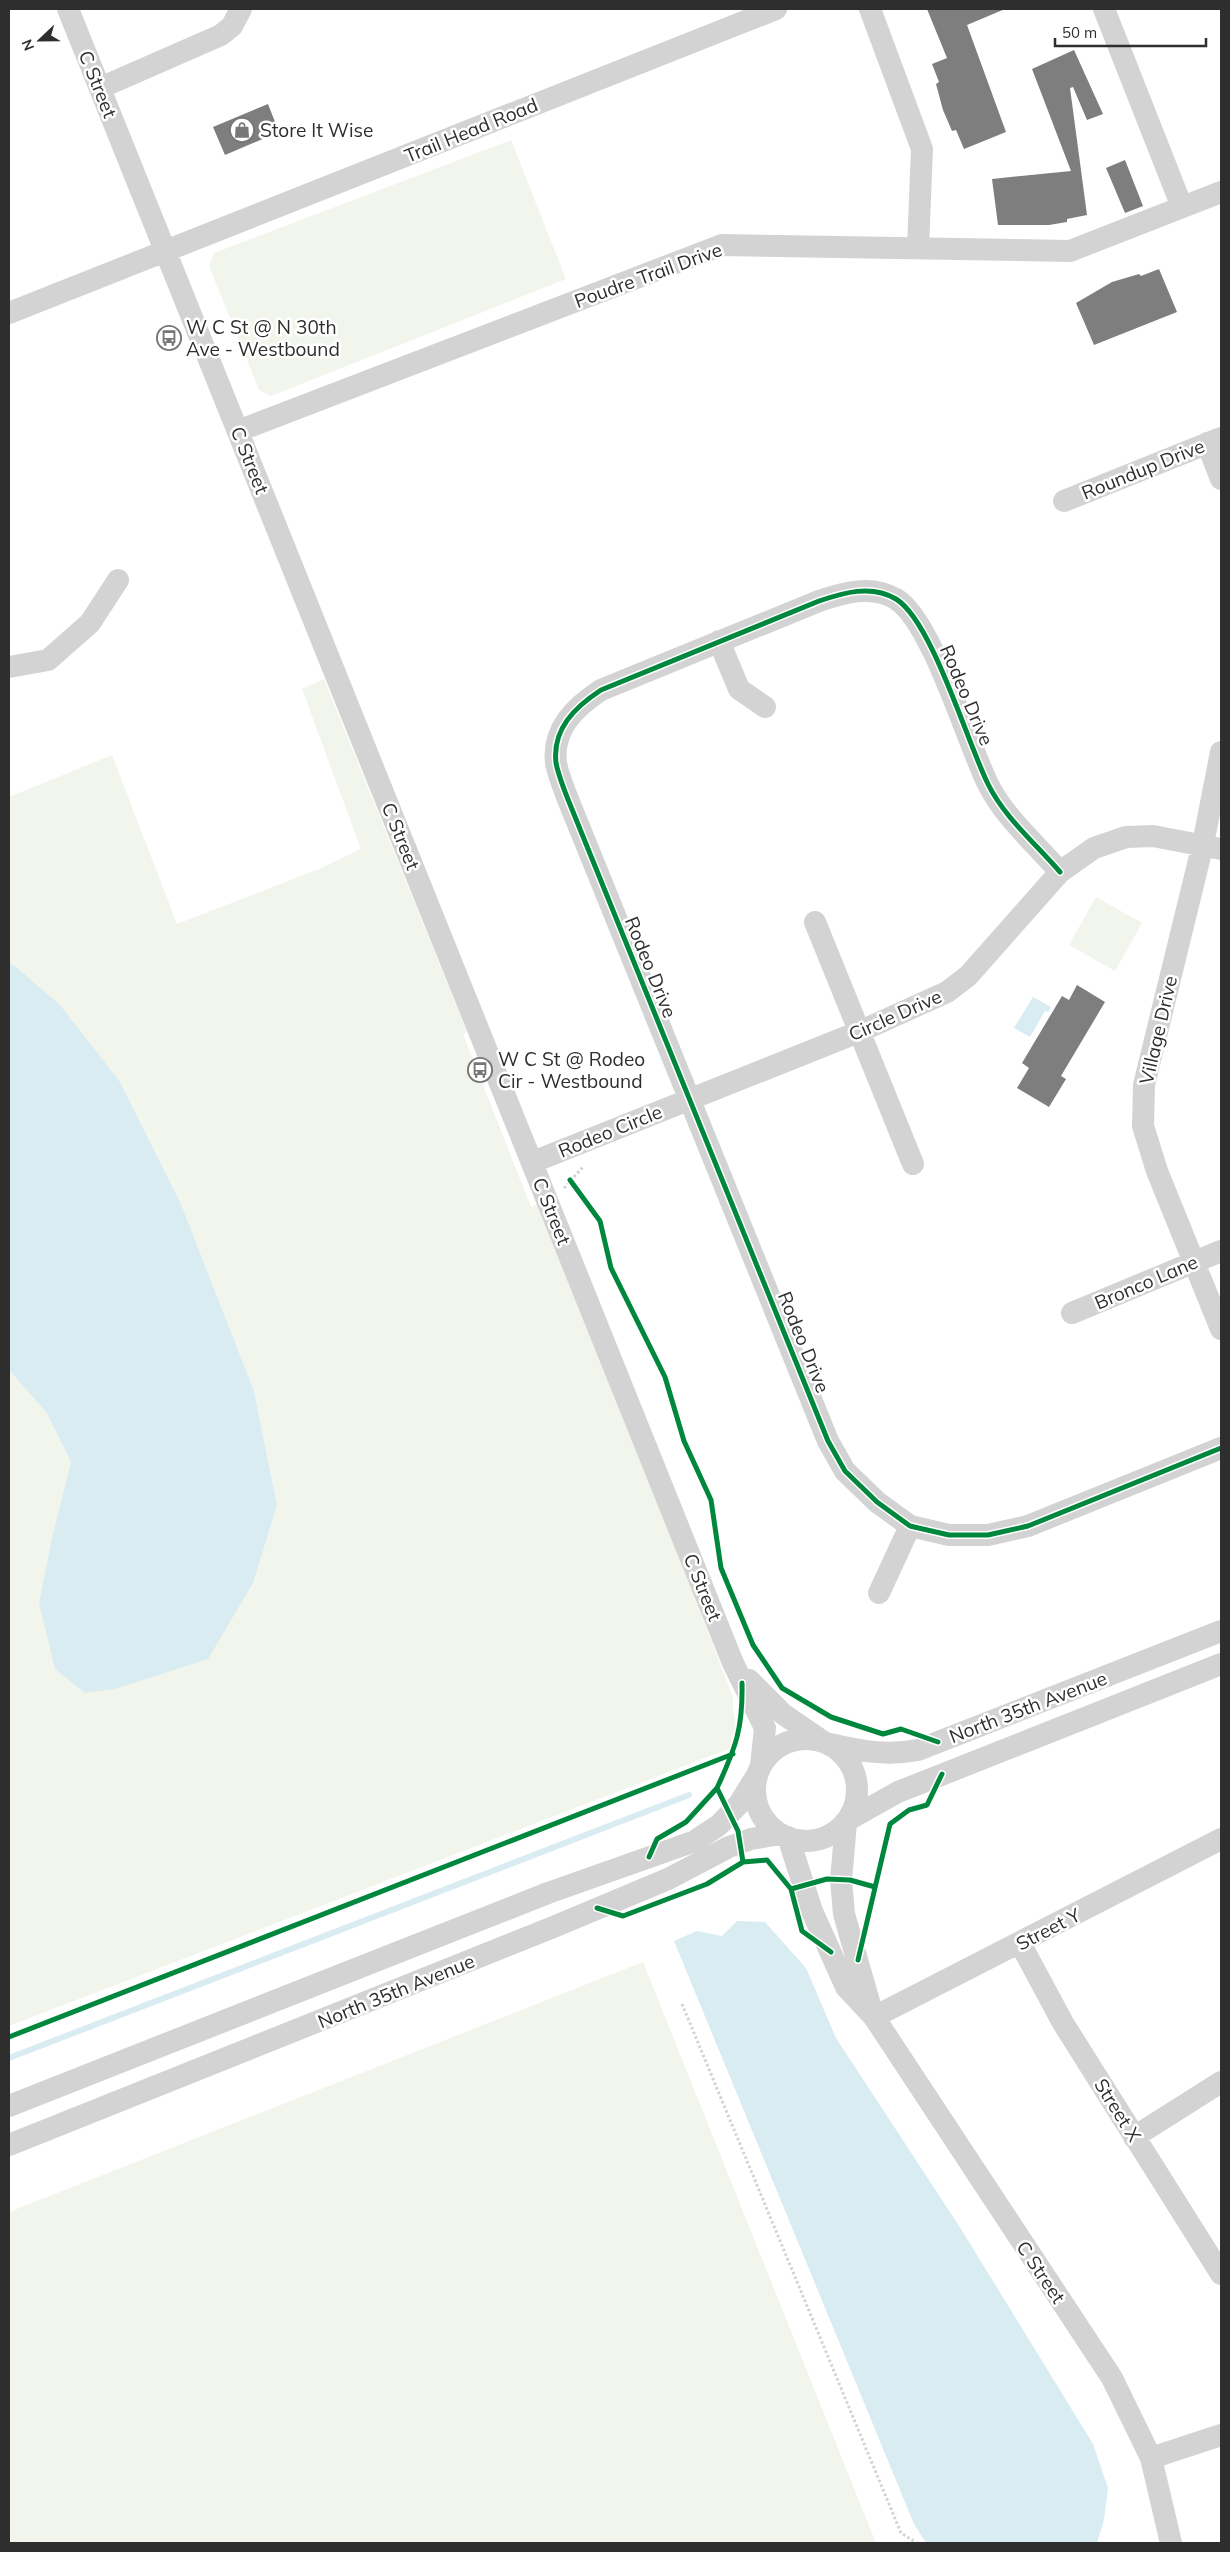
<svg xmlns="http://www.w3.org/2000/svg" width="1230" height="2552" font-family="Mulish,sans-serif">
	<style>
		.green { fill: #f2f5eb }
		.water { fill: #d8ecf2 }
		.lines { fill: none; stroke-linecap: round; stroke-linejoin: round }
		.stream { stroke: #d8ecf2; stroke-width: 6 }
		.building { fill: #7e7e7e }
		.path { stroke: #d3d3d3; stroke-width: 3; stroke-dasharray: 2.5 2.5; stroke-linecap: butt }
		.minor { stroke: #d3d3d3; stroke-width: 22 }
		.cycleway-casing { stroke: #fff; stroke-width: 8 }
		.cycleway { stroke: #00873e; stroke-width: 5 }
		.labels { text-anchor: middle; stroke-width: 5; stroke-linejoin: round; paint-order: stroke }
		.street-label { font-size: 19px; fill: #2e2e2e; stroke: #fff }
		.poi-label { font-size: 19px; fill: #2e2e2e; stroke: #fff; text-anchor: start }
	</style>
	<rect width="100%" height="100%" fill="#fff"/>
	<path class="green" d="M 511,140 L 566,279 L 271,396 L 259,390 L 209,266 L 214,253 Z
		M 324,679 L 467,1032 L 463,1034 L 531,1207 L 538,1204 L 655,1492 L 733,1698 L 733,1710 L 737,1730 L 731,1748 L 9,2026 L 9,1370 L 46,1412 L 71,1462 L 53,1533 L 39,1603 L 169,1671 L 208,1659 L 277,1505 L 254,1391 L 181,1204 L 120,1082 L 15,966 L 9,963 L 9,797 L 112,755 L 177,924 L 319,869 L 361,849 L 302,689 Z
		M 1096,897 L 1142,923 L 1115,971 L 1069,945 Z
		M 643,1962 L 876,2543 L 9,2543 L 9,2212 Z"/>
	<path class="water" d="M 9,963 L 15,966 L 60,1005 L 120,1082 L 181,1204 L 254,1391 L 277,1505 L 253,1583 L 208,1659 L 115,1689 L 85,1693 L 55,1669 L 39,1603 L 53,1533 L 71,1462 L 46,1412 L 9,1370 Z
		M 1033,997 L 1051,1007 L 1048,1012 L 1045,1011 L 1030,1037 L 1014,1028 Z
		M 737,1921 L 765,1922 L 806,1968 L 836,2038 L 961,2229 L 1093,2444 L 1108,2488 L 1104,2520 L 1097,2543 L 926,2543 L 914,2524 L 674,1941 L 697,1931 L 722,1936 Z"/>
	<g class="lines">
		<path class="stream" d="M 9,2058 L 689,1795"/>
	</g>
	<path class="building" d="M 927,9 L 1005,9 L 967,25 L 1006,132 L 964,149 L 956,130 L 952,131 L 943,110 L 936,84 L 939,82 L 932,64 L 947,58 Z
		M 1074,50 L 1103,114 L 1087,120 L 1073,87 L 1070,88 L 1087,215 L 1067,219 L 1067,222 L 1049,225 L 998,225 L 992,179 L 1071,171 L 1032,69 Z
		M 268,104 L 279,132 L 225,155 L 213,127 Z
		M 1125,160 L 1143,206 L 1125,213 L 1106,168 Z
		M 1159,269 L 1177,312 L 1094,345 L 1076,303 L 1112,282 L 1139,274 L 1141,276 Z
		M 1077,985 L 1105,1002 L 1061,1076 L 1066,1079 L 1049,1107 L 1017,1088 L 1029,1068 L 1022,1063 L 1062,996 L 1069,1000 Z"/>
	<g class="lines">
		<path class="path" d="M 564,1188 L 583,1167
			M 682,2004 L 901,2533 L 917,2543"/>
		<path class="minor" d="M 68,9 L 733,1663 L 765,1728 L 761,1765
			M 870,9 L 922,149 L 918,248
			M 1104,9 L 1182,207
			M 100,88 L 221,35 L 232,26 L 241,9
			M 9,313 L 776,9
			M 238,431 L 722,245 L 1070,251 L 1221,192
			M 1207,443 L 1221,479
			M 1064,501 L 1221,438
			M 719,641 L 739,689 L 765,707
			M 9,667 L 48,660 L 90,623 L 118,580
			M 1221,752 L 1203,844 L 1144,1085 L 1143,1126 L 1157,1171 L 1221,1329
			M 1060,872 C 1036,844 1004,817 988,784 C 967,742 932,621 896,599 C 871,584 843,593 819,601 L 601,690 C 575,707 552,729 556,763 C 558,774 563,786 567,797 L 828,1441 L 845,1471 L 877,1502 L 910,1526 L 949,1535 L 988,1535 L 1028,1526 L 1221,1448
			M 815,922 L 913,1164
			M 533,1162 L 861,1031 L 947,992 L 968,976 L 1060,872 L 1094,848 L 1126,837 L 1153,836 L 1221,849
			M 1072,1313 L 1221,1251
			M 879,1593 L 910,1526
			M 749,1680 L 783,1714 L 821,1740
			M755 1790a51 51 0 1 1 102 0a51 51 0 1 1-102 0Z
			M 830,1744 C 861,1751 886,1756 918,1750 L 1221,1631
			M 848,1820 L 898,1792 L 926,1781 L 1221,1664
			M 846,1823 L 841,1880 L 844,1914 L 872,2012
			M 788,1837 L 812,1911 L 846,1987 L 874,2017 L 1112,2378 L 1151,2458 L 1171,2543
			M 1020,1943 L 1063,2023 L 1221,2274
			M 874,2017 L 1221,1839
			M 9,2106 L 548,1893 L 695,1841 L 719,1825 L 739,1804 L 757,1775
			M 1134,2137 L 1221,2082
			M 9,2145 L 551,1928 L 668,1879 L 729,1847 L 751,1839 L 780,1834
			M 1151,2458 L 1221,2435"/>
		<defs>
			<path id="cycleway" d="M 1060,872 C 1036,844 1004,817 988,784 C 967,742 932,621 896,599 C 871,584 843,593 819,601 L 601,690 C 575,707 552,729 556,763 C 558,774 563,786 567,797 L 828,1441 L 845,1471 L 877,1502 L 910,1526 L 949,1535 L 988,1535 L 1028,1526 L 1221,1448
				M 570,1180 L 600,1221 L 611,1268 L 665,1377 L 684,1441 L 711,1500 L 721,1568 L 753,1645 L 782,1688 L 831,1717 L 883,1734 L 901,1729 L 938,1742
				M 742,1683 C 743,1728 736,1747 717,1788 L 738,1831 L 743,1862
				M 649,1857 L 657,1839 L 686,1822 L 717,1788
				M 791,1889 L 827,1879 L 850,1880 L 875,1887
				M 597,1908 L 623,1916 L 707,1884 L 743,1862 L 767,1860 L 791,1889 L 802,1931 L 831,1952
				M 858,1960 L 890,1824 L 909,1810 L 927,1805 L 942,1774
				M 9,2037 L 733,1754"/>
		</defs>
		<use href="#cycleway" class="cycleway-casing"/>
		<use href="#cycleway" class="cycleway"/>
	</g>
	<defs>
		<symbol id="shop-ring" viewBox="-11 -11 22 22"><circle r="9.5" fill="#fff" stroke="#777" stroke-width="1.5"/><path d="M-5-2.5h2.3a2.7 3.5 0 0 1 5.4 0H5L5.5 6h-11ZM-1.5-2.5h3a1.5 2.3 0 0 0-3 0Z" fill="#777"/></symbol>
		<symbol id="bus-ring" viewBox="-11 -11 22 22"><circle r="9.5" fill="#fff" stroke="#777" stroke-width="1.5"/><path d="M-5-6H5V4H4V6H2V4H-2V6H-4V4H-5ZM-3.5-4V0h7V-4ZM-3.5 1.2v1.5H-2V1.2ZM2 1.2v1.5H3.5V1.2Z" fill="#777"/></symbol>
	</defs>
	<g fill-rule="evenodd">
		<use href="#shop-ring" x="228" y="116" width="28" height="28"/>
		<use href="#bus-ring" x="155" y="324" width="28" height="28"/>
		<use href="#bus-ring" x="466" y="1056" width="28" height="28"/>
	</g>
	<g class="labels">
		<g class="street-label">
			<text transform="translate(98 84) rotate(68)" y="7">C Street</text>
			<text transform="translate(471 130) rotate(-22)" y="7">Trail Head Road</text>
			<text transform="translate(648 275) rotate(-20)" y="7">Poudre Trail Drive</text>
			<text transform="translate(250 460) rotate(68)" y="7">C Street</text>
			<text transform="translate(1143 469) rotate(-22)" y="7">Roundup Drive</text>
			<text transform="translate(967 695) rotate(67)" y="7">Rodeo Drive</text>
			<text transform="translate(401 836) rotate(68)" y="7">C Street</text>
			<text transform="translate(651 967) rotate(68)" y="7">Rodeo Drive</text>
			<text transform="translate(895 1015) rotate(-24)" y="7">Circle Drive</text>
			<text transform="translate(1158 1030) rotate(-77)" y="7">Village Drive</text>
			<text transform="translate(610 1131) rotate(-22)" y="7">Rodeo Circle</text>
			<text transform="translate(552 1211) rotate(68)" y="7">C Street</text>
			<text transform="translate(1146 1282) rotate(-23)" y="7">Bronco Lane</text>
			<text transform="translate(804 1342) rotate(68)" y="7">Rodeo Drive</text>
			<text transform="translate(703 1587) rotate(68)" y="7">C Street</text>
			<text transform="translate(1028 1707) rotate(-21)" y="7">North 35th Avenue</text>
			<text transform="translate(1048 1929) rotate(-27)" y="7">Street Y</text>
			<text transform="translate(396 1991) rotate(-22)" y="7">North 35th Avenue</text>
			<text transform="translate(1118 2110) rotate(58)" y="7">Street X</text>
			<text transform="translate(1041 2272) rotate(56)" y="7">C Street</text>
		</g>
		<g class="poi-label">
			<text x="260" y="137">Store It Wise</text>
			<text x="186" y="334">W C St @ N 30th<tspan x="186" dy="22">Ave - Westbound</tspan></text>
			<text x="498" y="1066">W C St @ Rodeo<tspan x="498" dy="22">Cir - Westbound</tspan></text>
		</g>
	</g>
	<rect width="1230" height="2552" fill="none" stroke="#2e2e2e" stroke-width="20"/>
	<g transform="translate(40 40) rotate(248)" stroke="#ffffff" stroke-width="4" paint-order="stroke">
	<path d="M0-4L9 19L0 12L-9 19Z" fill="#2e2e2e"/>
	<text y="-8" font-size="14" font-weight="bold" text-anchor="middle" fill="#2e2e2e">N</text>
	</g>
	<path d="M1055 38v8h151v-8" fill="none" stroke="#2e2e2e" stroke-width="2.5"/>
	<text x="1062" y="38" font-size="15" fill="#2e2e2e" stroke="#ffffff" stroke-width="4" paint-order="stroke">50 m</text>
</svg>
